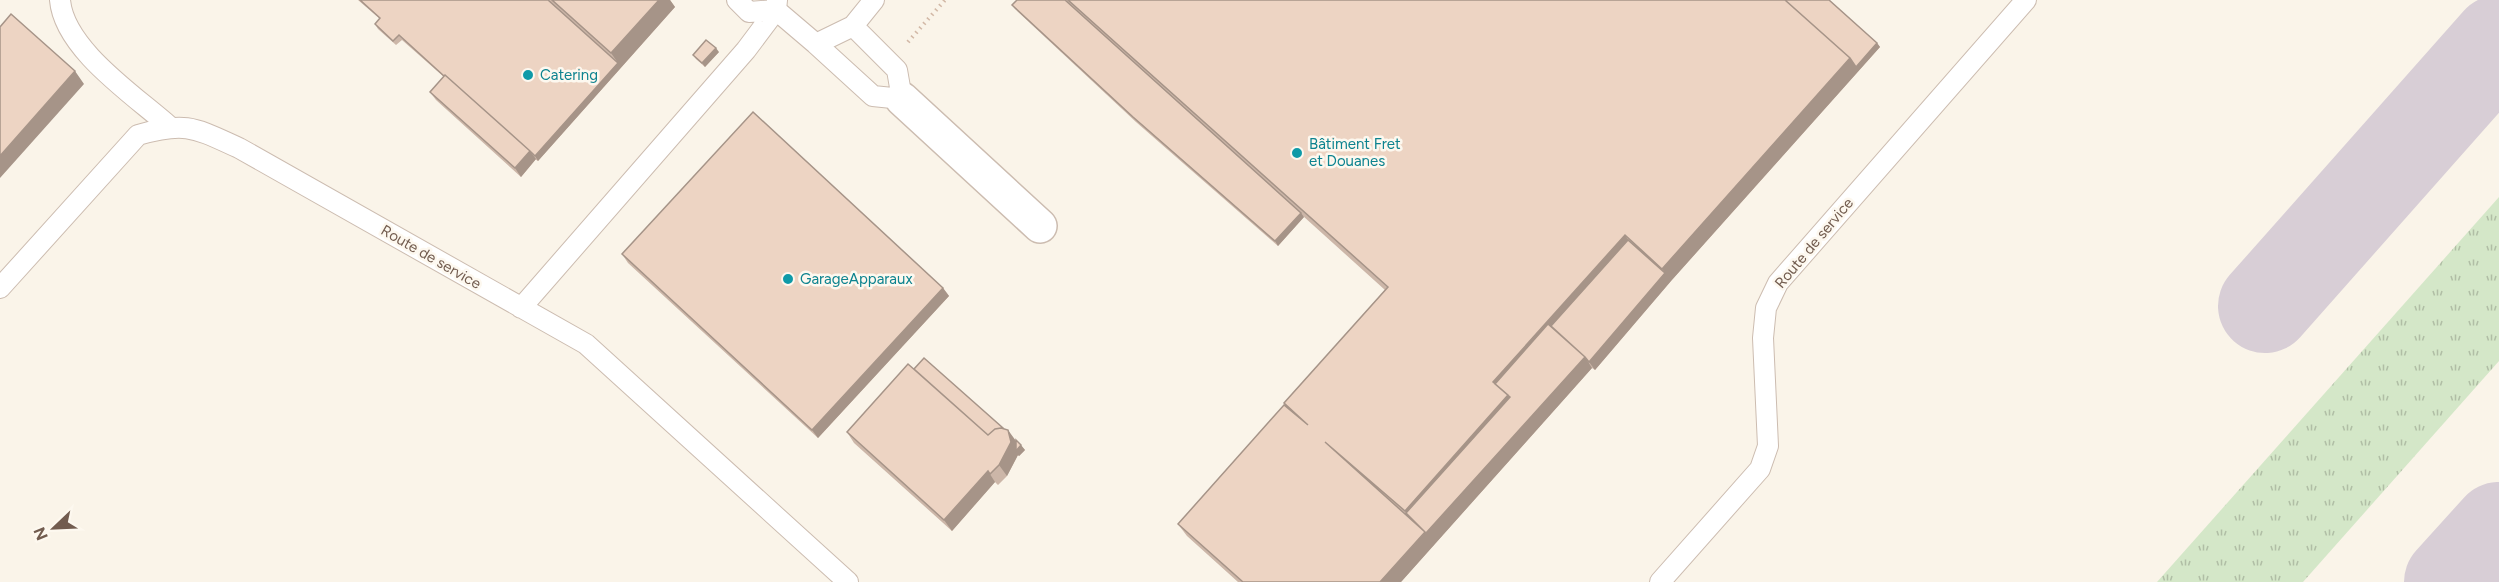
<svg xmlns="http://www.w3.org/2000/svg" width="2499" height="582" font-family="Figtree,sans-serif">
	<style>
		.grass { fill: url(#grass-tufts) }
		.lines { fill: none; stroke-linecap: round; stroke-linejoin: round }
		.taxiway { stroke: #d8ced6; stroke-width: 94 }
		.service-casing { stroke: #ccbcb0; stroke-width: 22 }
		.minor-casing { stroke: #ccbcb0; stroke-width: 36 }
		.path { stroke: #d2b8a6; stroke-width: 4; stroke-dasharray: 1.5 4.5; stroke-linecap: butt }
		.service { stroke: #fff; stroke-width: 20 }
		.minor { stroke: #fff; stroke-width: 33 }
		.wall { fill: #ccb6a8 }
		.shaded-wall { fill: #a69488 }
		.building { fill: #edd4c3; stroke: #a69488; stroke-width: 1.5 }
		.culture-dot { fill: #0f9aa8; stroke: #fdf8ef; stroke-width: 2 }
		.labels { text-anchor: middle; stroke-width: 5; stroke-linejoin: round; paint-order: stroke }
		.culture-label { font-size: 15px; fill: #0d838f; stroke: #fdf8ef; text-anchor: start }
		.street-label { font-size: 15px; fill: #725c4f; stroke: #fdf8ef }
	</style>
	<defs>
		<pattern id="grass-tufts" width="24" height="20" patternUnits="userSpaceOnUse" patternTransform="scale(1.5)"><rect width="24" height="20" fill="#d4e7c8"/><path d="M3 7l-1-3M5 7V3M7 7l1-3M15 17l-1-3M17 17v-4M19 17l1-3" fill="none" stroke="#b0bea5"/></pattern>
	</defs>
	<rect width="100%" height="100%" fill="#faf4e9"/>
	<path class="grass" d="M 2499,197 L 2499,361 L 2303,582 L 2157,582 Z"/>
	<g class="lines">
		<path class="taxiway" d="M 2265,306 L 2499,42
			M 2451,582 L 2499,529"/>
		<defs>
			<path id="service" d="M 60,0 C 64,49 134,95 169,126
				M 737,0 L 749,12 L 776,10 L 816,44 L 853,26 L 874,0
				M 816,44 L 873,96 L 902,99 L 897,70 L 853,26
				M 0,288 L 138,135 C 186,121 195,128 239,148 L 586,344 L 848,582
				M 521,308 L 746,50 L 776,10 L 777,0
				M 1660,582 L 1760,469 L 1768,446 L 1763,338 L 1766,308 L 1778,283 L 2026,0"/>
			<path id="minor" d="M 902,99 L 1040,226"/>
		</defs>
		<use href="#service" class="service-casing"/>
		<use href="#minor" class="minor-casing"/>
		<path class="path" d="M 908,42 L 945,0"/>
		<use href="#service" class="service"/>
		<use href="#minor" class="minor"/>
	</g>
	<path class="wall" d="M 358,0 L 670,0 L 675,7 L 538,161 L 535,159 L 536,159 L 521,177 L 436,100 L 430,92 L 444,77 L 402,40 L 396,45 L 378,29 L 375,24 L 380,19 Z
		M 1017,0 L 1829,0 L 1877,43 L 1880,47 L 1671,281 L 1595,370 L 1592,368 L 1401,582 L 1238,582 L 1187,536 L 1178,524 L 1287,408 L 1284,403 L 1385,290 L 1303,216 L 1304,217 L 1278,246 L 1136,122 L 1015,9 L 1012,5 Z
		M 719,52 L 705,67 L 696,59 L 693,55 Z
		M 622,254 L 943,288 L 949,296 L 818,438 L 628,263 Z
		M 914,369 L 1016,441 L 1025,450 L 1019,456 L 1018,455 L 1007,476 L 998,485 L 995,482 L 952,531 L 854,443 L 847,432 Z"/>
	<path class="shaded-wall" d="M 659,0 L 670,0 L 675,7 L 538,161 L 535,156 L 618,63 L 611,53 Z
		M 1877,43 L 1880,47 L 1671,281 L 1595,370 L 1589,362 L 1665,273 L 1662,269 L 1850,58 Z
		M 716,48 L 719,52 L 705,67 L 702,63 Z
		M 75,71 L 84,84 L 0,178 L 0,156 Z
		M 530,151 L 536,159 L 521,177 L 515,168 Z
		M 1301,213 L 1304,217 L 1278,246 L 1275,241 Z
		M 1625,235 L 1634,248 L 1495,384 L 1493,382 Z
		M 943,288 L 949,296 L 818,438 L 812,430 Z
		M 1585,357 L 1592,368 L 1401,582 L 1380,582 Z
		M 1508,395 L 1517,408 L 1413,524 L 1405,511 Z
		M 1008,430 L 1016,441 L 1021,445 L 1025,450 L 1019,456 L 1018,455 L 1007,476 L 999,465 Z
		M 988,471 L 995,482 L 952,531 L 944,520 Z"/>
	<path class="building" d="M 360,0 L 548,0 L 618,63 L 535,156 L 530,151 L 445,75 L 444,76 L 399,35 L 393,41 L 375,24 L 380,18 Z
		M 552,0 L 659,0 L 611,53 Z
		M 1017,0 L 1065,0 L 1301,213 L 1275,241 L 1133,117 L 1012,5 Z
		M 1068,0 L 1785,0 L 1850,58 L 1662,269 L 1625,235 L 1493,382 L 1508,395 L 1405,511 L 1325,442 L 1425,532 L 1380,582 L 1243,582 L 1178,524 L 1284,405 L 1308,425 L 1284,403 L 1388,287 Z
		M 1785,0 L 1829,0 L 1877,43 L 1856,67 L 1850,58 Z
		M 11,14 L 75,71 L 0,156 L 0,27 Z
		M 706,40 L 716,48 L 702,63 L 693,55 Z
		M 445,75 L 530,151 L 515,168 L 430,92 Z
		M 753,112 L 943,288 L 812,430 L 622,254 Z
		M 1628,240 L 1665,273 L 1589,362 L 1585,357 L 1551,326 Z
		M 1548,324 L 1585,357 L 1426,533 L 1406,513 L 1510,397 L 1495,384 Z
		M 924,358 L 1003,428 L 1001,428 L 995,429 L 988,435 L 914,369 Z
		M 908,364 L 988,435 L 995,429 L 1001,428 L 1008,430 L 1011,442 L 999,465 L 990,474 L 988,471 L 944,520 L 847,432 Z
		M 1016,440 L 1021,445 L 1016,451 Z"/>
	<g class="culture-dot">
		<circle cx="528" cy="75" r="6"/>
		<circle cx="1297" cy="153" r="6"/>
		<circle cx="788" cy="279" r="6"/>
	</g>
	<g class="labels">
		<g class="culture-label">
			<text x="540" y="80">Catering</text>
			<text x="1309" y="149">Bâtiment Fret<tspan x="1309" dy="17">et Douanes</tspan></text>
			<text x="800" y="284">GarageApparaux</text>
		</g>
		<g class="street-label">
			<text transform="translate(1814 243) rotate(-50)" y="5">Route de service</text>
			<text transform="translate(431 257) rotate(30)" y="5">Route de service</text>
		</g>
	</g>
	<g transform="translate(54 528) rotate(247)" stroke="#fdf8ef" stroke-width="4.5" paint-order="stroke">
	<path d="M0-4.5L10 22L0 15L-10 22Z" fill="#725c4f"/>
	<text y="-9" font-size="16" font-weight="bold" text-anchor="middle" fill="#725c4f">N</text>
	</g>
</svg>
